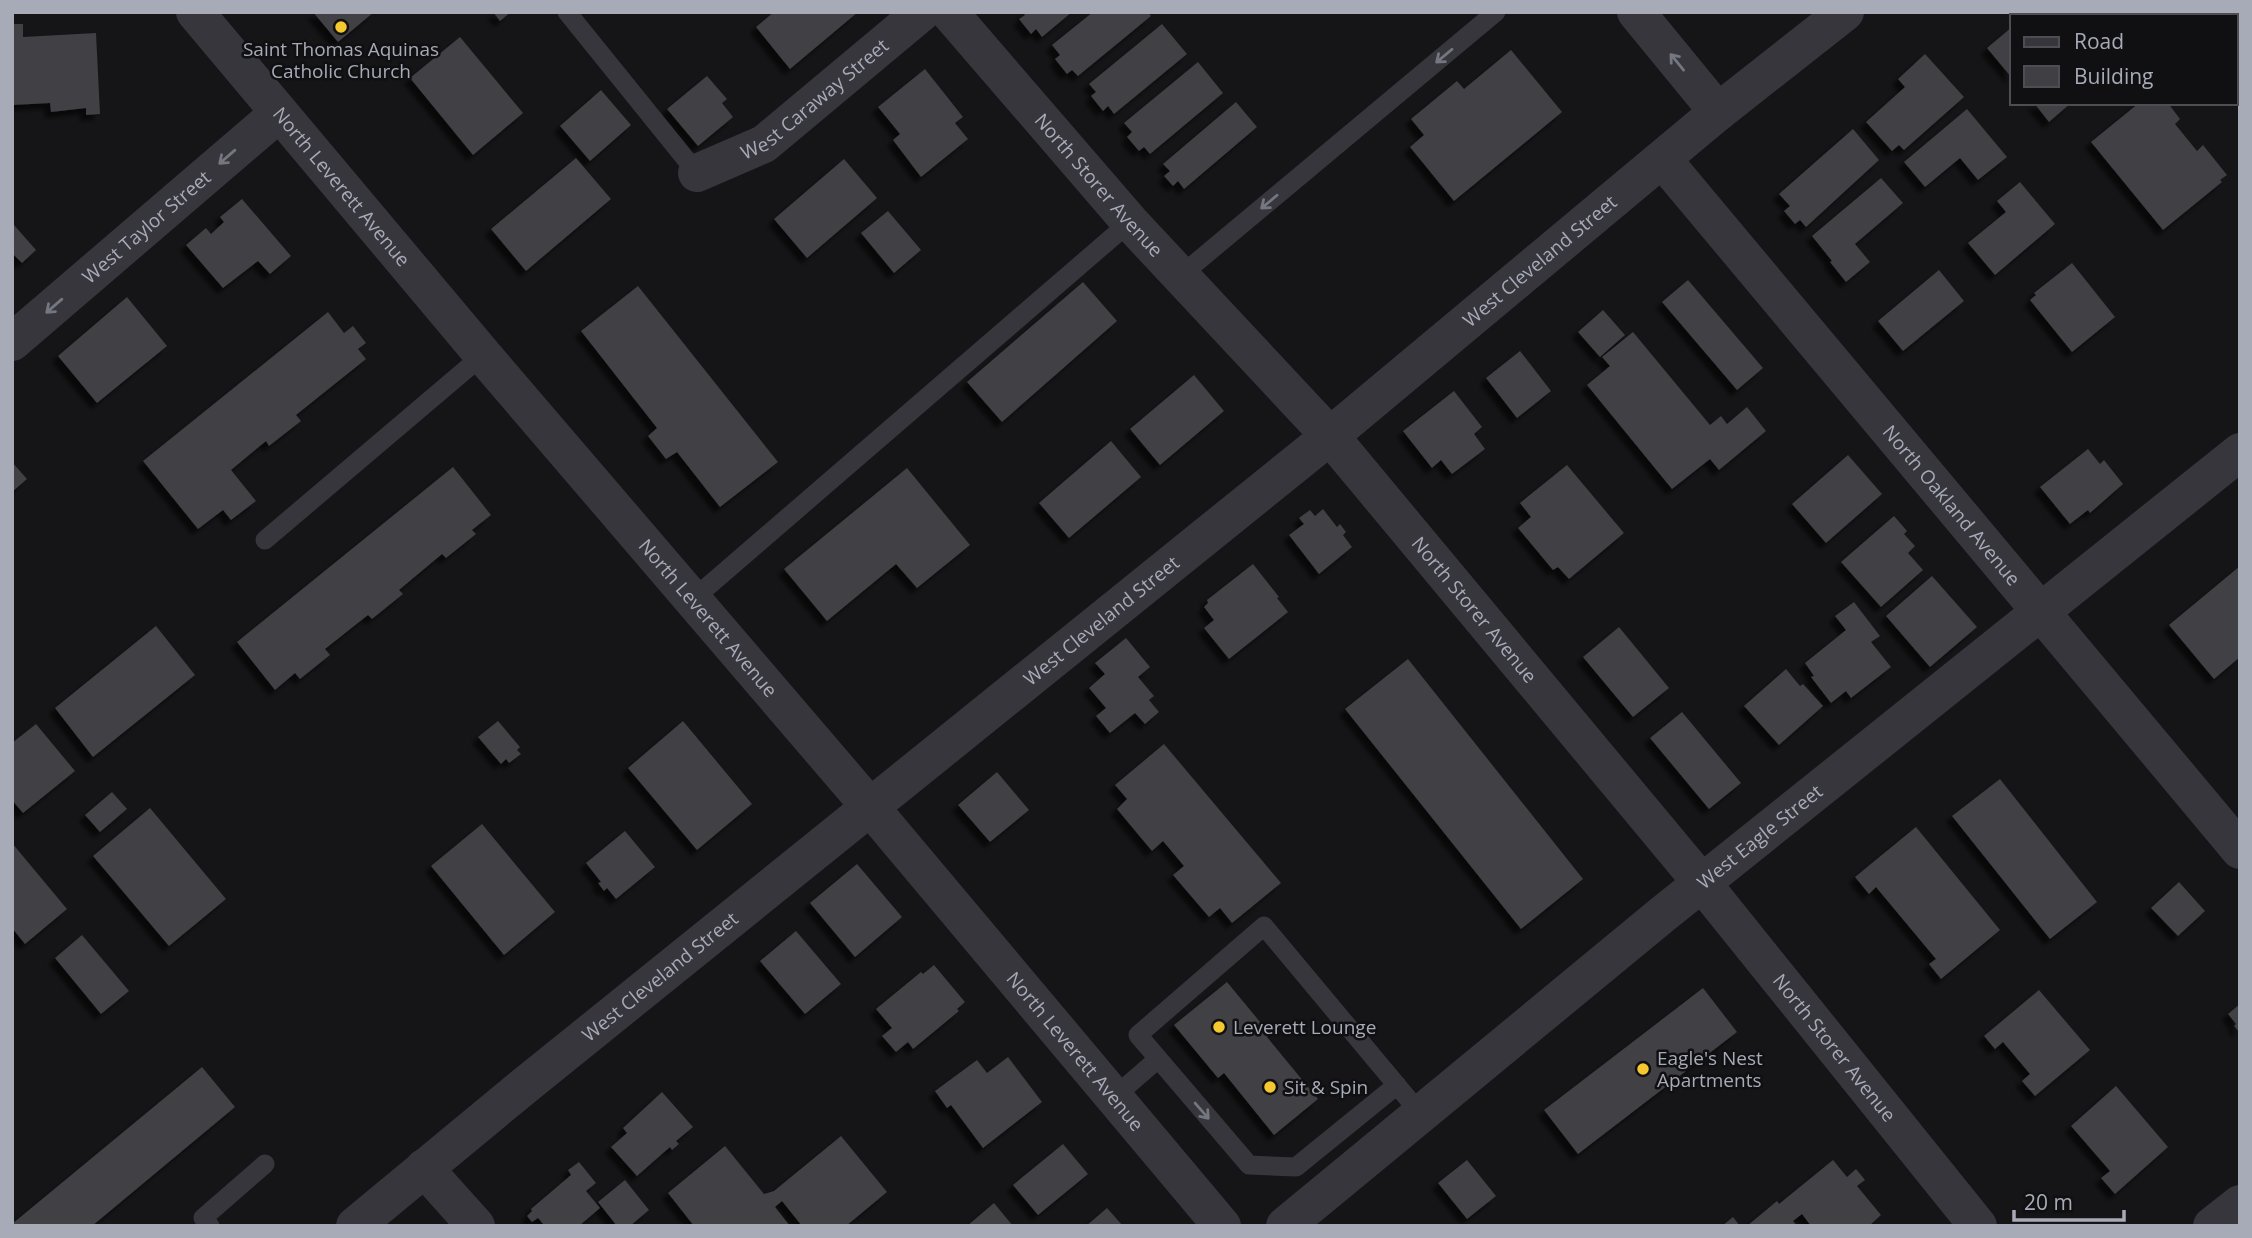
<svg xmlns="http://www.w3.org/2000/svg" width="2252" height="1238" font-family="'Open Sans',sans-serif">
	<style>
		.building { fill: #3f3f44; filter: url(#shadow) }
		.lines { fill: none; stroke-linecap: round; stroke-linejoin: round }
		.service { stroke: #36363c; stroke-width: 19 }
		.minor { stroke: #36363c; stroke-width: 38 }
		.tertiary { stroke: #36363c; stroke-width: 38 }
		.oneway { stroke: #747680 }
		.poi-dot { fill: #f5c82f; stroke: #101012; stroke-width: 2.5 }
		.labels { text-anchor: middle; stroke-width: 5; stroke-linejoin: round; paint-order: stroke }
		.poi-label { font-size: 19px; fill: #a7aab7; stroke: #101012; text-anchor: start }
		.street-label { font-size: 19px; fill: #a7aab7; stroke: #101012 }
	</style>
	<defs>
		<filter id="shadow"><feDropShadow dx="-6" dy="6" stdDeviation="2" flood-color="#0009"/></filter>
	</defs>
	<rect width="100%" height="100%" fill="#151517"/>
	<path class="building" d="M 313,12 L 374,12 L 338,42 Z
		M 493,12 L 511,12 L 500,21 Z
		M 774,12 L 858,12 L 790,69 L 756,27 Z
		M 1022,12 L 1072,12 L 1042,37 L 1036,29 L 1031,34 L 1019,19 L 1025,15 Z
		M 1093,12 L 1148,12 L 1151,16 L 1078,76 L 1072,70 L 1067,74 L 1055,59 L 1060,55 L 1052,45 Z
		M 2029,12 L 2102,12 L 2105,16 L 2025,16 Z
		M 12,24 L 23,24 L 23,37 L 96,33 L 100,114 L 86,115 L 86,108 L 51,112 L 50,103 L 12,105 Z
		M 1162,24 L 1187,54 L 1114,114 L 1108,106 L 1103,111 L 1091,96 L 1096,92 L 1089,84 Z
		M 2012,27 L 2012,78 L 1987,48 Z
		M 460,37 L 523,113 L 473,155 L 410,78 Z
		M 1511,50 L 1562,112 L 1454,201 L 1410,147 L 1424,135 L 1411,119 L 1457,81 L 1464,89 Z
		M 1925,54 L 1964,97 L 1904,150 L 1899,145 L 1892,151 L 1866,122 L 1905,87 L 1898,79 Z
		M 1198,62 L 1223,93 L 1150,154 L 1144,147 L 1139,151 L 1127,137 L 1132,132 L 1124,123 Z
		M 925,69 L 963,117 L 955,123 L 968,139 L 921,177 L 893,140 L 900,134 L 878,107 Z
		M 707,76 L 727,99 L 722,103 L 733,117 L 698,146 L 667,109 Z
		M 601,90 L 631,125 L 590,161 L 560,126 Z
		M 1236,102 L 1257,127 L 1184,189 L 1178,181 L 1173,186 L 1164,176 L 1170,171 L 1163,164 Z
		M 2034,103 L 2071,103 L 2049,122 Z
		M 2139,103 L 2168,103 L 2180,119 L 2175,124 L 2197,151 L 2203,145 L 2227,175 L 2220,180 L 2222,182 L 2163,230 L 2091,142 Z
		M 1967,109 L 2007,157 L 1978,180 L 1960,158 L 1925,187 L 1904,162 Z
		M 1853,129 L 1879,160 L 1806,227 L 1800,220 L 1795,224 L 1784,211 L 1790,206 L 1779,194 Z
		M 576,158 L 611,199 L 526,271 L 491,229 Z
		M 844,159 L 877,198 L 807,258 L 774,219 Z
		M 1881,178 L 1903,203 L 1855,244 L 1870,262 L 1846,282 L 1830,262 L 1832,261 L 1812,236 Z
		M 2020,182 L 2055,224 L 1995,275 L 1968,243 L 2006,212 L 1997,201 Z
		M 242,199 L 291,256 L 270,274 L 258,261 L 223,288 L 186,245 L 206,228 L 211,234 L 224,222 L 220,217 Z
		M 888,211 L 921,250 L 894,273 L 861,233 Z
		M 14,225 L 36,250 L 22,263 L 12,253 Z
		M 2072,263 L 2115,317 L 2072,352 L 2030,300 L 2036,295 L 2034,293 Z
		M 1939,270 L 1964,301 L 1903,351 L 1878,321 Z
		M 1688,280 L 1763,368 L 1737,390 L 1662,302 Z
		M 1083,282 L 1117,321 L 1002,422 L 967,382 Z
		M 638,286 L 778,462 L 720,507 L 677,452 L 666,459 L 648,436 L 657,428 L 581,331 Z
		M 127,297 L 167,346 L 97,403 L 58,356 Z
		M 1603,310 L 1625,335 L 1600,357 L 1578,332 Z
		M 328,312 L 344,333 L 353,326 L 366,343 L 358,349 L 366,359 L 296,415 L 301,421 L 269,446 L 266,441 L 231,470 L 256,501 L 231,520 L 223,510 L 198,529 L 143,461 Z
		M 1633,332 L 1710,425 L 1721,416 L 1727,424 L 1747,407 L 1766,431 L 1719,470 L 1710,459 L 1672,489 L 1587,385 L 1610,366 L 1602,357 Z
		M 1520,351 L 1551,391 L 1517,418 L 1486,378 Z
		M 1194,375 L 1224,411 L 1160,465 L 1130,429 Z
		M 1454,391 L 1482,427 L 1474,434 L 1485,449 L 1452,474 L 1441,460 L 1432,468 L 1403,431 Z
		M 1111,441 L 1141,477 L 1069,538 L 1039,503 Z
		M 2088,449 L 2100,464 L 2104,460 L 2123,484 L 2090,513 L 2088,510 L 2070,524 L 2040,487 Z
		M 1848,455 L 1882,494 L 1826,543 L 1792,504 Z
		M 12,462 L 27,479 L 12,492 Z
		M 1567,465 L 1624,533 L 1569,579 L 1558,567 L 1553,570 L 1518,528 L 1531,517 L 1520,503 Z
		M 453,467 L 491,515 L 472,530 L 476,534 L 446,558 L 442,554 L 399,590 L 403,594 L 372,619 L 368,615 L 325,649 L 330,655 L 300,679 L 295,673 L 275,690 L 237,642 Z
		M 907,468 L 970,545 L 917,588 L 896,564 L 827,621 L 784,569 Z
		M 1323,509 L 1337,527 L 1340,524 L 1346,532 L 1343,535 L 1352,547 L 1319,574 L 1289,535 L 1304,524 L 1299,518 L 1310,510 L 1315,516 Z
		M 1894,516 L 1907,531 L 1904,534 L 1915,546 L 1908,553 L 1923,570 L 1881,607 L 1841,562 Z
		M 1253,564 L 1279,597 L 1277,598 L 1288,612 L 1229,659 L 1204,628 L 1214,620 L 1204,607 L 1208,603 L 1207,600 Z
		M 2240,566 L 2240,657 L 2214,679 L 2169,625 Z
		M 1932,576 L 1977,627 L 1930,667 L 1886,616 Z
		M 1854,602 L 1880,636 L 1871,642 L 1891,667 L 1851,698 L 1846,691 L 1831,703 L 1811,677 L 1814,676 L 1805,663 L 1846,630 L 1835,616 Z
		M 156,626 L 195,675 L 93,757 L 55,708 Z
		M 1619,627 L 1669,688 L 1633,717 L 1583,657 Z
		M 1126,638 L 1150,667 L 1138,677 L 1154,696 L 1149,700 L 1159,712 L 1145,724 L 1135,713 L 1110,733 L 1096,716 L 1106,708 L 1089,688 L 1105,674 L 1095,663 Z
		M 1408,659 L 1583,879 L 1521,929 L 1345,709 Z
		M 1786,669 L 1800,686 L 1803,684 L 1823,706 L 1779,745 L 1744,706 Z
		M 1682,712 L 1741,783 L 1709,809 L 1650,738 Z
		M 498,721 L 520,747 L 517,750 L 521,754 L 509,763 L 506,759 L 501,764 L 478,737 Z
		M 683,721 L 752,804 L 697,850 L 628,768 Z
		M 36,724 L 75,771 L 23,813 L 12,800 L 12,743 Z
		M 1164,744 L 1281,883 L 1232,923 L 1220,908 L 1209,917 L 1173,875 L 1184,866 L 1163,841 L 1152,851 L 1117,809 L 1127,799 L 1115,785 Z
		M 997,772 L 1029,810 L 990,842 L 958,805 Z
		M 2000,779 L 2097,902 L 2050,939 L 1952,816 Z
		M 112,792 L 127,809 L 100,832 L 85,815 Z
		M 150,808 L 226,899 L 169,946 L 93,856 Z
		M 482,824 L 555,912 L 504,955 L 431,866 Z
		M 1916,827 L 2000,930 L 1941,979 L 1929,964 L 1936,959 L 1876,887 L 1869,894 L 1855,877 Z
		M 625,831 L 655,867 L 616,899 L 607,888 L 604,891 L 598,883 L 601,882 L 586,863 Z
		M 12,843 L 67,909 L 25,944 L 12,928 Z
		M 857,864 L 902,917 L 855,957 L 810,903 Z
		M 2179,882 L 2205,911 L 2178,936 L 2151,908 Z
		M 796,931 L 841,984 L 805,1014 L 760,961 Z
		M 82,935 L 129,991 L 101,1014 L 55,958 Z
		M 934,965 L 965,1002 L 957,1009 L 959,1011 L 913,1049 L 908,1042 L 896,1052 L 882,1036 L 892,1028 L 876,1009 L 921,972 L 923,974 Z
		M 1227,982 L 1270,1034 L 1267,1037 L 1318,1099 L 1274,1135 L 1224,1073 L 1218,1078 L 1174,1025 Z
		M 1703,988 L 1737,1032 L 1578,1154 L 1544,1110 Z
		M 2039,990 L 2090,1050 L 2035,1096 L 2022,1081 L 2030,1074 L 2003,1042 L 1995,1049 L 1984,1036 Z
		M 2240,1004 L 2240,1033 L 2234,1026 L 2236,1024 L 2228,1014 Z
		M 1008,1057 L 1042,1102 L 983,1148 L 951,1105 L 947,1108 L 935,1091 L 977,1060 L 987,1073 Z
		M 202,1067 L 235,1107 L 92,1226 L 12,1226 L 12,1224 Z
		M 2116,1086 L 2168,1147 L 2115,1194 L 2101,1178 L 2110,1171 L 2071,1126 Z
		M 662,1092 L 693,1127 L 676,1141 L 679,1144 L 672,1150 L 670,1147 L 637,1176 L 611,1147 L 627,1133 L 623,1128 Z
		M 841,1136 L 887,1192 L 846,1226 L 802,1226 L 782,1201 L 775,1207 L 790,1226 L 694,1226 L 668,1193 L 725,1146 L 764,1194 L 774,1191 Z
		M 1063,1144 L 1088,1174 L 1038,1215 L 1013,1185 Z
		M 1467,1160 L 1496,1196 L 1467,1219 L 1438,1183 Z
		M 1833,1160 L 1847,1177 L 1856,1169 L 1865,1180 L 1857,1186 L 1881,1215 L 1869,1226 L 1811,1226 L 1802,1214 L 1793,1221 L 1797,1226 L 1747,1226 L 1777,1201 L 1779,1204 Z
		M 579,1162 L 596,1183 L 586,1191 L 600,1208 L 579,1226 L 545,1226 L 538,1218 L 532,1222 L 527,1216 L 532,1211 L 531,1209 L 571,1175 L 568,1170 Z
		M 625,1180 L 649,1210 L 630,1226 L 617,1226 L 598,1202 Z
		M 994,1203 L 1013,1226 L 967,1226 Z
		M 1107,1208 L 1123,1226 L 1086,1226 Z
		M 1733,1217 L 1740,1226 L 1722,1226 Z"/>
	<g class="lines">
		<path class="service" d="M 567,12 L 697,173
			M 1180,276 L 1496,12
			M 265,540 L 483,355
			M 692,600 L 1130,222
			M 1397,1085 L 1296,1167 L 1249,1165 L 1138,1035 L 1264,926 L 1420,1113
			M 1114,1097 L 1158,1059
			M 210,1226 L 203,1218 L 265,1164"/>
		<g class="minor">
			<path id="s1" d="M 949,12 L 1130,222 L 1330,436 L 1702,883 L 1978,1226"/>
			<path d="M 1636,12 L 1718,112"/>
			<path id="s2" d="M 1663,160 L 2240,850"/>
			<path id="s3" d="M 697,173 L 764,144 L 922,12"/>
			<path id="s4" d="M 12,342 L 279,113"/>
			<path d="M 424,1168 L 476,1226"/>
			<path id="s5" d="M 355,1226 L 523,1087 L 1330,436 L 1718,112 L 1845,12"/>
			<path id="s6" d="M 1285,1226 L 1663,914 L 2240,452"/>
			<path d="M 2212,1226 L 2240,1204"/>
		</g>
		<path class="tertiary" id="s7" d="M 195,12 L 483,355 L 871,808 L 1222,1226"/>
	</g>
	<defs><path id="oneway-shaft" d="M-6 0H5M1.5-3L5.5 0L1.5 3" fill="none" stroke-width="1.6" stroke-linecap="round" stroke-linejoin="round" transform="scale(1.75)"/></defs>
	<g class="oneway">
		<use href="#oneway-shaft" transform="translate(1444 56) rotate(140)"/>
		<use href="#oneway-shaft" transform="translate(1677 62) rotate(-129)"/>
		<use href="#oneway-shaft" transform="translate(227 157) rotate(139)"/>
		<use href="#oneway-shaft" transform="translate(1269 202) rotate(140)"/>
		<use href="#oneway-shaft" transform="translate(54 306) rotate(139)"/>
		<use href="#oneway-shaft" transform="translate(1202 1111) rotate(49)"/>
	</g>
	<g class="poi-dot">
		<circle cx="341" cy="27" r="7"/>
		<circle cx="1219" cy="1027" r="7"/>
		<circle cx="1643" cy="1069" r="7"/>
		<circle cx="1270" cy="1087" r="7"/>
	</g>
	<g class="labels">
		<g class="poi-label">
			<text x="341" y="56" text-anchor="middle">Saint Thomas Aquinas<tspan x="341" dy="22">Catholic Church</tspan></text>
			<text x="1233" y="1034">Leverett Lounge</text>
			<text x="1657" y="1065">Eagle's Nest<tspan x="1657" dy="22">Apartments</tspan></text>
			<text x="1284" y="1094">Sit &amp; Spin</text>
		</g>
		<g class="street-label">
			<text dy="7" stroke="none"><textPath href="#s3" startOffset="140">West Caraway Street</textPath></text>
			<text dy="7" stroke="none"><textPath href="#s1" startOffset="229">North Storer Avenue</textPath></text>
			<text dy="7" stroke="none"><textPath href="#s7" startOffset="228">North Leverett Avenue</textPath></text>
			<text dy="7" stroke="none"><textPath href="#s4" startOffset="177">West Taylor Street</textPath></text>
			<text dy="7" stroke="none"><textPath href="#s5" startOffset="1528">West Cleveland Street</textPath></text>
			<text dy="7" stroke="none"><textPath href="#s2" startOffset="450">North Oakland Avenue</textPath></text>
			<text dy="7" stroke="none"><textPath href="#s1" startOffset="796">North Storer Avenue</textPath></text>
			<text dy="7" stroke="none"><textPath href="#s7" startOffset="794">North Leverett Avenue</textPath></text>
			<text dy="7" stroke="none"><textPath href="#s5" startOffset="961">West Cleveland Street</textPath></text>
			<text dy="7" stroke="none"><textPath href="#s6" startOffset="614">West Eagle Street</textPath></text>
			<text dy="7" stroke="none"><textPath href="#s5" startOffset="394">West Cleveland Street</textPath></text>
			<text dy="7" stroke="none"><textPath href="#s1" startOffset="1363">North Storer Avenue</textPath></text>
			<text dy="7" stroke="none"><textPath href="#s7" startOffset="1362">North Leverett Avenue</textPath></text>
		</g>
	</g>
	<rect width="2252" height="1238" fill="none" stroke="#a7aab7" stroke-width="28"/>
	<rect x="2010" y="14" width="228" height="91" fill="#101012" stroke="#4c4e54" stroke-width="2"/>
	<rect x="2024" y="37" width="35" height="10" fill="#36363c" stroke="#4c4e54" stroke-width="2"/>
	<text x="2074" y="49" font-size="21" fill="#a7aab7">Road</text>
	<rect x="2024" y="66" width="35" height="21" fill="#3f3f44" stroke="#4c4e54" stroke-width="2"/>
	<text x="2074" y="84" font-size="21" fill="#a7aab7">Building</text>
	<path d="M2014 1210v10h110v-10" fill="none" stroke="#a7aab7" stroke-width="3.5"/>
	<text x="2024" y="1210" font-size="21" fill="#a7aab7" stroke="#101012" stroke-width="5" paint-order="stroke">20 m</text>
</svg>
